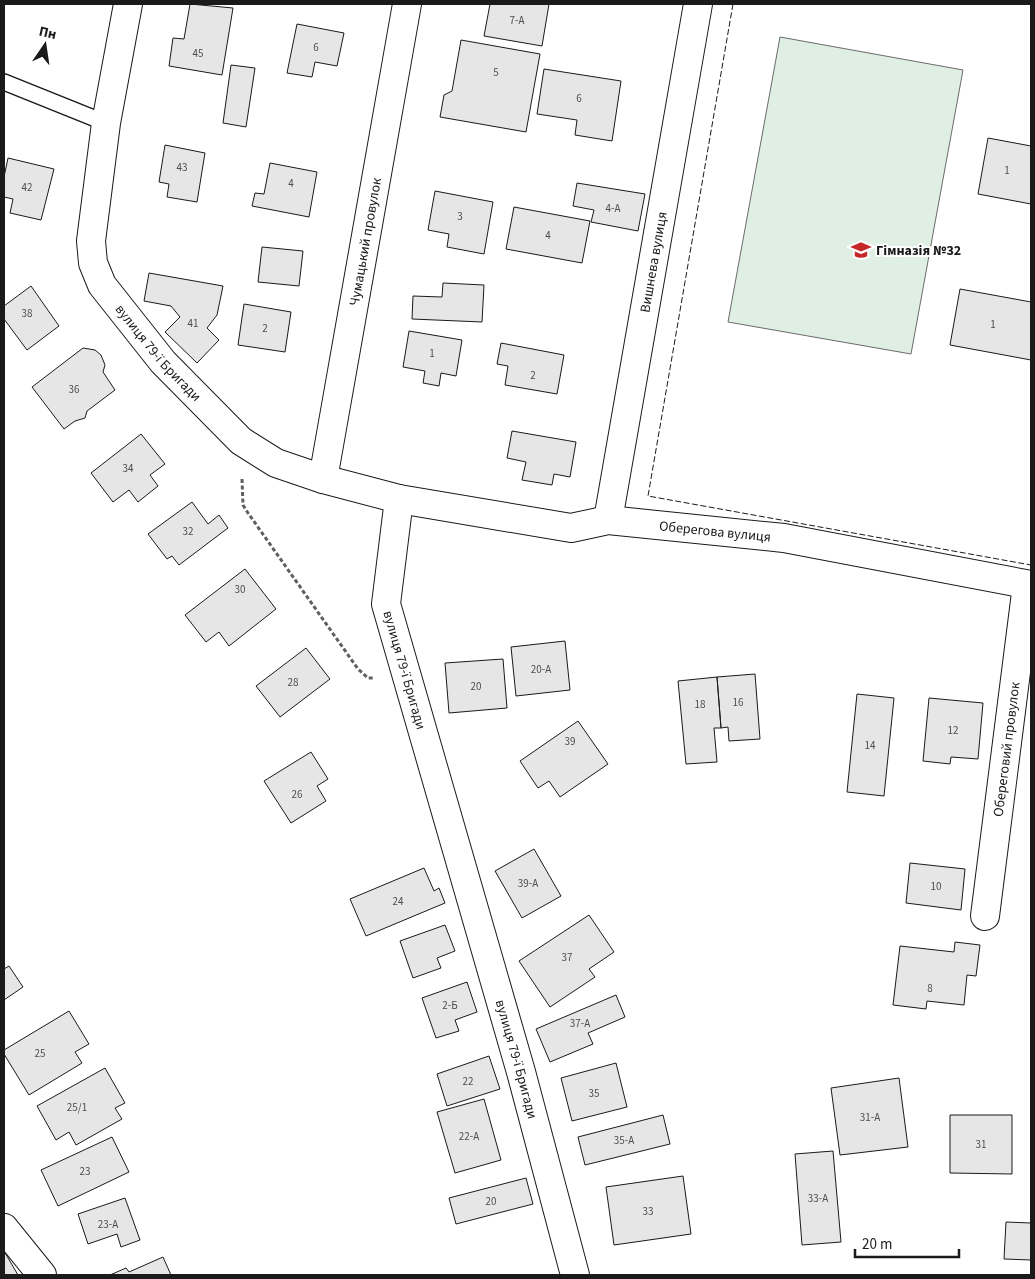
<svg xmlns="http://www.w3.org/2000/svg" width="1035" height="1279" font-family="'Source Sans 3',sans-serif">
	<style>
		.green { fill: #e0efe3; stroke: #6a6a6a }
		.building { fill: #e6e6e6; stroke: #1a1a1a }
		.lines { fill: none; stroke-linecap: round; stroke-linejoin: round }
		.lane-casing { stroke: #1a1a1a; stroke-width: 18 }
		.street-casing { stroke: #1a1a1a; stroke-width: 30 }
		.path { stroke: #5f5f5f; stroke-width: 3; stroke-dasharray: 4 2.5; stroke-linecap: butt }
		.lane { stroke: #fff; stroke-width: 15 }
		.street { stroke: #fff; stroke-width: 28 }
		.fence { stroke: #1a1a1a; stroke-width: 1; stroke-dasharray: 6 2.5; stroke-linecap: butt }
		.labels { text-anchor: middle; stroke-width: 4; stroke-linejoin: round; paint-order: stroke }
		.number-label { font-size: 11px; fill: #4d4d4d }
		.street-label { font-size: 14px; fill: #1a1a1a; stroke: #fff }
		.poi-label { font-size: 14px; font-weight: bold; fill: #1a1a1a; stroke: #fff; text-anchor: start }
	</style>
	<rect width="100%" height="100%" fill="#fff"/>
	<path class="green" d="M 780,37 L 963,70 L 911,354 L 728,322 Z"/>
	<path class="building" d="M 190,4 L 233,8 L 222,75 L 169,66 L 173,38 L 184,39 Z
		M 490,4 L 549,4 L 542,46 L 484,36 Z
		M 297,24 L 344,33 L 337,66 L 315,62 L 312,77 L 287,73 Z
		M 461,40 L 540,54 L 526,132 L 440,117 L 444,95 L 452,91 Z
		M 231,65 L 255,68 L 246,127 L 223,123 Z
		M 544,69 L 621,81 L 612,141 L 575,135 L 577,120 L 537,114 Z
		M 988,138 L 1031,146 L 1031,204 L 978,194 Z
		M 165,145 L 205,153 L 197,202 L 167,197 L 169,184 L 159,182 Z
		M 8,158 L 54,169 L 41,220 L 10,213 L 13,199 L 4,197 L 4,177 Z
		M 270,163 L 317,172 L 309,217 L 252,206 L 255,193 L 264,194 Z
		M 577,183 L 645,194 L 638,231 L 591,222 L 594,210 L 573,206 Z
		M 435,191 L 493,202 L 484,254 L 447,247 L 449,234 L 428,230 Z
		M 514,207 L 590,221 L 582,263 L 506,249 Z
		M 262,247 L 303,251 L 299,286 L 258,282 Z
		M 149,273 L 223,286 L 217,315 L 207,328 L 219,340 L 197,363 L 165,332 L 180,317 L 171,306 L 144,301 Z
		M 443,283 L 484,285 L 482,322 L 412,319 L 413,296 L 442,297 Z
		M 31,286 L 59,326 L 27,350 L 4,319 L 4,306 Z
		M 960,289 L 1031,302 L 1031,360 L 950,345 Z
		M 244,304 L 291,312 L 285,352 L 238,345 Z
		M 409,331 L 462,340 L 456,376 L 441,373 L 439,386 L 423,383 L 425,371 L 403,367 Z
		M 501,343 L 564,355 L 557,394 L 505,385 L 508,366 L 497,364 Z
		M 83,348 L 95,350 L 101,355 L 105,365 L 103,372 L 115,390 L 87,411 L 85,418 L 75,421 L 64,429 L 32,387 Z
		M 512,431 L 576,442 L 570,477 L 554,474 L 552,485 L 522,480 L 526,462 L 507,458 Z
		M 141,434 L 165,464 L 150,475 L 158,486 L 138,502 L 129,490 L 113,502 L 91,473 Z
		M 192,502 L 208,524 L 219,515 L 228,528 L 179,565 L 172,556 L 167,559 L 148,534 Z
		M 245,569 L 276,609 L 229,646 L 219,632 L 206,642 L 185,615 Z
		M 565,641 L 570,690 L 516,696 L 511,647 Z
		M 306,648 L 330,679 L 280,717 L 256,686 Z
		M 503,659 L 507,708 L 449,713 L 445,663 Z
		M 755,674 L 760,739 L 729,741 L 728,727 L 721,728 L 717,677 Z
		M 717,677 L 721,728 L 714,728 L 717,762 L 686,764 L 678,681 Z
		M 857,694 L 894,698 L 884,796 L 847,792 Z
		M 929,698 L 983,703 L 978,759 L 951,757 L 950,764 L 923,761 Z
		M 578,721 L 608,764 L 560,797 L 549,781 L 538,788 L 520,761 Z
		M 311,752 L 328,779 L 317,786 L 326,801 L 291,823 L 264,781 Z
		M 534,849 L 561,896 L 522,918 L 495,871 Z
		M 910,863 L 965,869 L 961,910 L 906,903 Z
		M 424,868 L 434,891 L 439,888 L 445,903 L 366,936 L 350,899 Z
		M 589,915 L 614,952 L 589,969 L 595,977 L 550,1007 L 519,961 Z
		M 445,925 L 455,951 L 437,958 L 441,968 L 413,978 L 400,941 Z
		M 955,942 L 980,945 L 976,976 L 967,975 L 964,1005 L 927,1001 L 926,1009 L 893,1005 L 900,946 L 954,952 Z
		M 9,966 L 23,987 L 4,1000 L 4,969 Z
		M 467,982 L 477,1012 L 455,1020 L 459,1031 L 436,1038 L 422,998 Z
		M 616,995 L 625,1017 L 588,1033 L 593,1044 L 550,1062 L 536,1029 Z
		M 69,1011 L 89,1044 L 75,1052 L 82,1063 L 29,1095 L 4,1054 L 4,1050 Z
		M 489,1056 L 500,1089 L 447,1106 L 437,1074 Z
		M 616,1063 L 627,1107 L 572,1121 L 561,1078 Z
		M 105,1068 L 125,1103 L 115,1108 L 122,1119 L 76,1145 L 69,1132 L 56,1140 L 37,1106 Z
		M 899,1078 L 908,1147 L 840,1155 L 831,1088 Z
		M 484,1099 L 501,1160 L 455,1173 L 437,1112 Z
		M 663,1115 L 670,1144 L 585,1165 L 578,1137 Z
		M 950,1115 L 1012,1115 L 1012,1174 L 950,1173 Z
		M 112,1137 L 129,1172 L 58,1206 L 41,1170 Z
		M 833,1151 L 841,1242 L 802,1245 L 795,1154 Z
		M 683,1176 L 691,1234 L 614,1245 L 606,1187 Z
		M 526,1178 L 533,1204 L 456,1224 L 449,1198 Z
		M 125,1198 L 140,1240 L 121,1247 L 117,1234 L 88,1244 L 78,1214 Z
		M 1006,1222 L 1031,1223 L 1031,1260 L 1004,1259 Z
		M 4,1251 L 18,1275 L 4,1275 Z
		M 163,1257 L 171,1275 L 110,1275 L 126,1268 L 129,1272 Z"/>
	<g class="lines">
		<defs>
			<path id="lane" d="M 4,82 L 106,123"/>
			<g id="street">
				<path id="s1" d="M 128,4 L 106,123 L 91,241 L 93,263 L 102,285 L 163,362 L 241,441 L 276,463 L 323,479 L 399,499 L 386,604 L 521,1072 L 575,1275"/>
				<path id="s2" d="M 323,479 L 407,4"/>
				<path id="s3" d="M 399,499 L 571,528 L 608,520 L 784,538 L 1031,585"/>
				<path id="s4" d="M 608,520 L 698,4"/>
				<path id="s5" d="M 985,916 L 1027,585"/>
				<path d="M 4,1228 L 42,1275"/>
			</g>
		</defs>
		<use href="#lane" class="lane-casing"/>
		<use href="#street" class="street-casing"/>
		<path class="path" d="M 242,479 L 243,505 L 248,513 L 358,669 L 368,678 L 374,678"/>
		<use href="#lane" class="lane"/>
		<use href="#street" class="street"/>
		<path class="fence" d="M 733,4 L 648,496 L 1031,565"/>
	</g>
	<defs>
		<symbol id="school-bare" viewBox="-9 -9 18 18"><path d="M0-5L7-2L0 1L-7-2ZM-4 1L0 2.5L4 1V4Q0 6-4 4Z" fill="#c62828" stroke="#fff" stroke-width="2.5" paint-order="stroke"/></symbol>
	</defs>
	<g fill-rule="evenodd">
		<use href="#school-bare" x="847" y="236" width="28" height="28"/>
	</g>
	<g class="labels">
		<g class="number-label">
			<text x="517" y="24">7-А</text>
			<text x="316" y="51">6</text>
			<text x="198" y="57">45</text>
			<text x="496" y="76">5</text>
			<text x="579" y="102">6</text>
			<text x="182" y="171">43</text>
			<text x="1007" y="174">1</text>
			<text x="291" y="187">4</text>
			<text x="27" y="191">42</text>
			<text x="613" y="212">4-А</text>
			<text x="460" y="220">3</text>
			<text x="548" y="239">4</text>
			<text x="27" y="317">38</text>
			<text x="193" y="327">41</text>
			<text x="993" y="328">1</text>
			<text x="265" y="332">2</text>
			<text x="432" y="357">1</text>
			<text x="533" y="379">2</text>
			<text x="74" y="393">36</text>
			<text x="128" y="472">34</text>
			<text x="188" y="535">32</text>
			<text x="240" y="593">30</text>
			<text x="541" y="673">20-А</text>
			<text x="293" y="686">28</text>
			<text x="476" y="690">20</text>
			<text x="738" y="706">16</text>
			<text x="700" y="708">18</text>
			<text x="953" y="734">12</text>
			<text x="570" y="745">39</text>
			<text x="870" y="749">14</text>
			<text x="297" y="798">26</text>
			<text x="528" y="887">39-А</text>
			<text x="936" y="890">10</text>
			<text x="398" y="905">24</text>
			<text x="567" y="961">37</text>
			<text x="930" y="992">8</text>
			<text x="450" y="1009">2-Б</text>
			<text x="580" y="1027">37-А</text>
			<text x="40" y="1057">25</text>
			<text x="468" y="1085">22</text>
			<text x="594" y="1097">35</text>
			<text x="77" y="1111">25/1</text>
			<text x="870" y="1121">31-А</text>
			<text x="469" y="1140">22-А</text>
			<text x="624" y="1144">35-А</text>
			<text x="981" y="1148">31</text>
			<text x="85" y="1175">23</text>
			<text x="818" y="1202">33-А</text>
			<text x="491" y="1205">20</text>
			<text x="648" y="1215">33</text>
			<text x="108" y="1228">23-А</text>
		</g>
		<g class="street-label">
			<text dy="5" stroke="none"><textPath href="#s2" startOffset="241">Чумацький провулок</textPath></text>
			<text dy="5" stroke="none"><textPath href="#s4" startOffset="262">Вишнева вулиця</textPath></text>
			<text dy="5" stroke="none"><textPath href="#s1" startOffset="374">вулиця 79-ї Бригади</textPath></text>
			<text dy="5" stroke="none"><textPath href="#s3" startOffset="320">Оберегова вулиця</textPath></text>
			<text dy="5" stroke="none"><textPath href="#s1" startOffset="839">вулиця 79-ї Бригади</textPath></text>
			<text dy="5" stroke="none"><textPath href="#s5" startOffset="168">Обереговий провулок</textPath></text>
			<text dy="5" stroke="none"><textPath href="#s1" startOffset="1244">вулиця 79-ї Бригади</textPath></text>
		</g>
		<g class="poi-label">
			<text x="876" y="255">Гімназія №32</text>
		</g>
	</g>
	<rect width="1035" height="1279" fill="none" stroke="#1a1a1a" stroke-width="10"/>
	<g transform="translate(45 45) rotate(13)" stroke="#ffffff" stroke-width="4" paint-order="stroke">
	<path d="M0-4L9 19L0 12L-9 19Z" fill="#1a1a1a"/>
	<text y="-8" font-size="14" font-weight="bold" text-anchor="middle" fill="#1a1a1a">Пн</text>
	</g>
	<path d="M855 1249v8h104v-8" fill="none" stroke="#1a1a1a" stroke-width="2.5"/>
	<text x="862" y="1249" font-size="15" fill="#1a1a1a" stroke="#ffffff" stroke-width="4" paint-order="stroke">20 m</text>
</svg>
